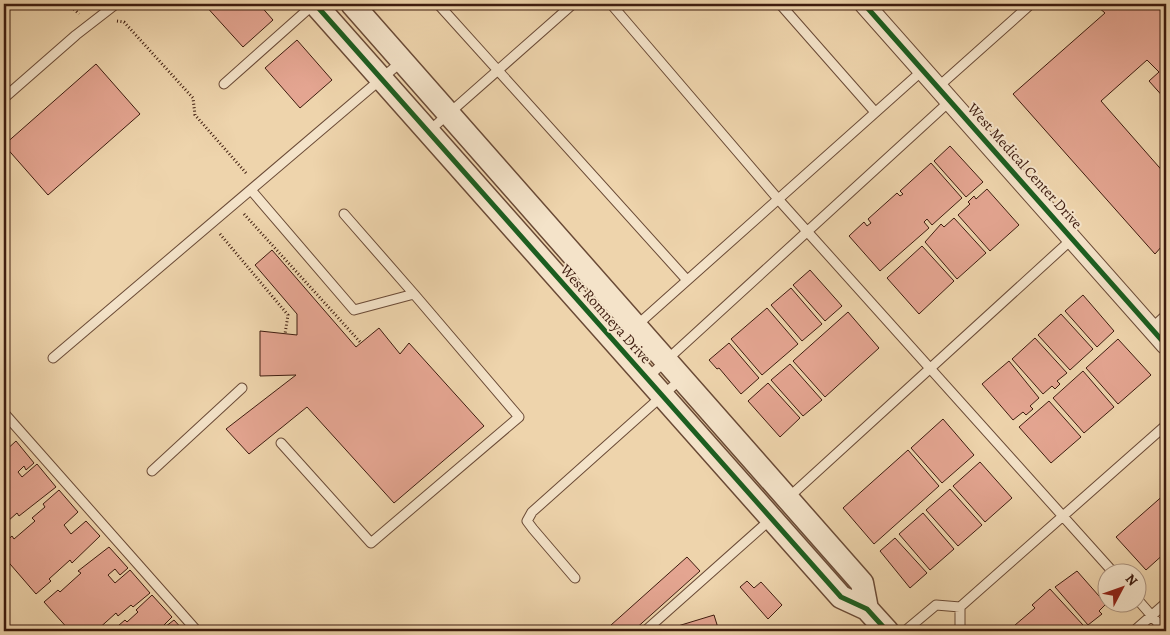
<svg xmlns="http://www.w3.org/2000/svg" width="1170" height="635" font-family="Alegreya,serif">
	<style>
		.building { fill: #e4a591; stroke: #3e1c0f }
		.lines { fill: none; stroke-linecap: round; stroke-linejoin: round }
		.service-casing { stroke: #6a4a36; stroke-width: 11 }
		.minor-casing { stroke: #6a4a36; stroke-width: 21 }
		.tertiary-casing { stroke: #6a4a36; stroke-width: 25 }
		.path { stroke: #3e1c0f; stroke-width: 3; stroke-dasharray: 1 2.5; stroke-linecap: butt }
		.service { stroke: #f4e3c9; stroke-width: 9 }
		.minor { stroke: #f4e3c9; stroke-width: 19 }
		.tertiary { stroke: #f4e3c9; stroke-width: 22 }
		.cycleway-casing { stroke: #f4e3c9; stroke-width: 8 }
		.cycleway { stroke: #1b5e20; stroke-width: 5 }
		.labels { text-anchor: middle; stroke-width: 4; stroke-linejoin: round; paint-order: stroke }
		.street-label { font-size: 15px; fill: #3e1c0f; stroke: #f4e3c9 }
	</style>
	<rect width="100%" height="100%" fill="#eed4ac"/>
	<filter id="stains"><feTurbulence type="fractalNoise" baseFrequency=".004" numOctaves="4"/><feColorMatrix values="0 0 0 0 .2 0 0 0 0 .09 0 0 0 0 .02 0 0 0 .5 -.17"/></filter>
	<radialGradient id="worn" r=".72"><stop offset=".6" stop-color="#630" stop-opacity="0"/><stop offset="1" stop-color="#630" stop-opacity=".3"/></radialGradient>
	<path class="building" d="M 204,4 L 259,4 L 273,20 L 243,47 Z
		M 1101,4 L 1166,4 L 1166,100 L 1149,81 L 1159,72 L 1147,60 L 1101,101 L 1166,175 L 1166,251 L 1162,246 L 1155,254 L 1013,94 L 1105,13 L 1098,7 Z
		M 297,40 L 332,80 L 300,108 L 265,68 Z
		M 96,64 L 140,114 L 48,195 L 4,145 Z
		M 950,146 L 983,182 L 966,197 L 934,161 Z
		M 931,163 L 962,198 L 932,225 L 927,219 L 924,222 L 929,228 L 880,271 L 849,236 L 864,222 L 867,226 L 871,223 L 868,219 L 897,193 L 900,196 L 903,194 L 900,191 Z
		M 987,189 L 1019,225 L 990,251 L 958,215 L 970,204 L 968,202 L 974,196 L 976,199 Z
		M 954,218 L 986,253 L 957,279 L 925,242 L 941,224 L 944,227 Z
		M 922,246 L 954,281 L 919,314 L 887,278 Z
		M 272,250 L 356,347 L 379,328 L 400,354 L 409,343 L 484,426 L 394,503 L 307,407 L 249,454 L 226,429 L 296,375 L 260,376 L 260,331 L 297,335 L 297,314 L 255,265 Z
		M 810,270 L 842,306 L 825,321 L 793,285 Z
		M 791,288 L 822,324 L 802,341 L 771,305 Z
		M 1083,295 L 1114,331 L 1097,347 L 1065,311 Z
		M 767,308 L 798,344 L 762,375 L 731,339 Z
		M 848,312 L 879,348 L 825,397 L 793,361 Z
		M 1061,314 L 1093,349 L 1070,370 L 1038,335 Z
		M 1035,338 L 1067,373 L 1057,381 L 1060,384 L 1055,389 L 1052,386 L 1043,394 L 1012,359 Z
		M 1118,339 L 1151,375 L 1118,404 L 1086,368 Z
		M 729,343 L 759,378 L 741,394 L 719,368 L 717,369 L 709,360 Z
		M 1009,361 L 1039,398 L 1030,406 L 1033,409 L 1026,415 L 1023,412 L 1013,420 L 982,384 Z
		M 790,364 L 822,400 L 803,416 L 771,380 Z
		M 1083,371 L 1114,407 L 1084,433 L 1053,398 Z
		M 768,383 L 800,418 L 780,437 L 748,401 Z
		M 1049,401 L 1081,437 L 1051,463 L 1019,427 Z
		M 943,419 L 974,455 L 942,483 L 911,448 Z
		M 16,441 L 34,463 L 26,470 L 24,466 L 18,472 L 22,477 L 37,464 L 56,487 L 19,516 L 17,513 L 8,521 L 10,523 L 4,529 L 4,452 Z
		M 908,450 L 939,486 L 874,544 L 843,508 Z
		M 980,462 L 1012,498 L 985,522 L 953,486 Z
		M 950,489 L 982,525 L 958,546 L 926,510 Z
		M 59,490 L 78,512 L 64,525 L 71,534 L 86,521 L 100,536 L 72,563 L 70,560 L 49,579 L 51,581 L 36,594 L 4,557 L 4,543 L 12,536 L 14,539 L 35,521 L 32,518 L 45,507 L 43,504 Z
		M 1166,493 L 1166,552 L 1146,570 L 1116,537 Z
		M 923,513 L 954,549 L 930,570 L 899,534 Z
		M 895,538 L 927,573 L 910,588 L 880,551 Z
		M 109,547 L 128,568 L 120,575 L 115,569 L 108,575 L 115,583 L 130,570 L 150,593 L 133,607 L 131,605 L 118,616 L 116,613 L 96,631 L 70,631 L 44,602 L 58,590 L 60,592 L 81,573 L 78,571 Z
		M 687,557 L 700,571 L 633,631 L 617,631 L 611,625 Z
		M 1077,571 L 1106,604 L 1099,611 L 1102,614 L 1088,625 L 1055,587 Z
		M 747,581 L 754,588 L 761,582 L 782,605 L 768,619 L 740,587 Z
		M 1050,589 L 1083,625 L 1076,631 L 1008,631 L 1035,608 L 1032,605 Z
		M 152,595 L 172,617 L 158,631 L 112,631 L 125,620 L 127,622 L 138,612 L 136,610 Z
		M 714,615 L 719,631 L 669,631 L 668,629 Z
		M 174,620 L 184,631 L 169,631 L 165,627 Z"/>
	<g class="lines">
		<defs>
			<path id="service" d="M 438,4 L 686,279
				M 611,4 L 778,199 L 1113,572
				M 780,4 L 875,112
				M 224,84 L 314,4
				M 938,87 L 1031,4
				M 4,98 L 76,35 L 116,4
				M 429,131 L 573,4
				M 251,190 L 354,310 L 414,294 L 344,214
				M 1152,328 L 1166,315
				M 617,343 L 923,70
				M 53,358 L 401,62
				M 647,378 L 950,101
				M 4,413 L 197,631
				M 281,443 L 371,543 L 519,417 L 414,294
				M 152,471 L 242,388
				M 788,498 L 1072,239
				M 575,578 L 533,529 L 527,521 L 532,512 L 681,379
				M 1138,600 L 1165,631
				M 645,631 L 771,519
				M 905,631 L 936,605 L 960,607 L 1166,425
				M 960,631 L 960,607
				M 1134,631 L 1166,603"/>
			<path id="minor" d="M 864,4 L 1166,345"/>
			<path id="tertiary" d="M 315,4 L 841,597 L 867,609 L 887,631
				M 352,4 L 862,583 L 867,609"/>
		</defs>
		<use href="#service" class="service-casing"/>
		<use href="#minor" class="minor-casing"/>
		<use href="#tertiary" class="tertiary-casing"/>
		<path class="path" d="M 69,4 L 79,14
			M 117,21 L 124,22 L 193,98 L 195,115 L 247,174
			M 244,214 L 361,343
			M 220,234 L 288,315 L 285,334"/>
		<use href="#service" class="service"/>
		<use href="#minor" class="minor"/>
		<use href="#tertiary" class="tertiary"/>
		<defs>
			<path id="cycleway" d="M 315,4 L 841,597 L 867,609 L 887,631
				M 864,4 L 1166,345"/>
		</defs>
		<use href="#cycleway" class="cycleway-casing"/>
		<use href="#cycleway" class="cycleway"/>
	</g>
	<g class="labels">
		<g class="street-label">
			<text transform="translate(1025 166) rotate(48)" y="5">West Medical Center Drive</text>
			<text transform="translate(606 314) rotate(48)" y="5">West Romneya Drive</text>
		</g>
	</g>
	<rect width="1170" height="635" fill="none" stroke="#eed4ac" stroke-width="20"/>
	<rect x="5" y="5" width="1160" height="625" fill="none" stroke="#3e1c0f" stroke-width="2.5"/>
	<rect x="10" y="10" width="1150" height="615" fill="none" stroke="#3e1c0f"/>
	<g transform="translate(1122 588) rotate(49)"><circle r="24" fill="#f4e3c9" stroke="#ab937f"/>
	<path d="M0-4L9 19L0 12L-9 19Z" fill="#8f2418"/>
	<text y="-8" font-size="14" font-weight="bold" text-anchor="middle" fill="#3e1c0f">N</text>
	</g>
	<rect width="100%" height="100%" filter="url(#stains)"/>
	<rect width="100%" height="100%" fill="url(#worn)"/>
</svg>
